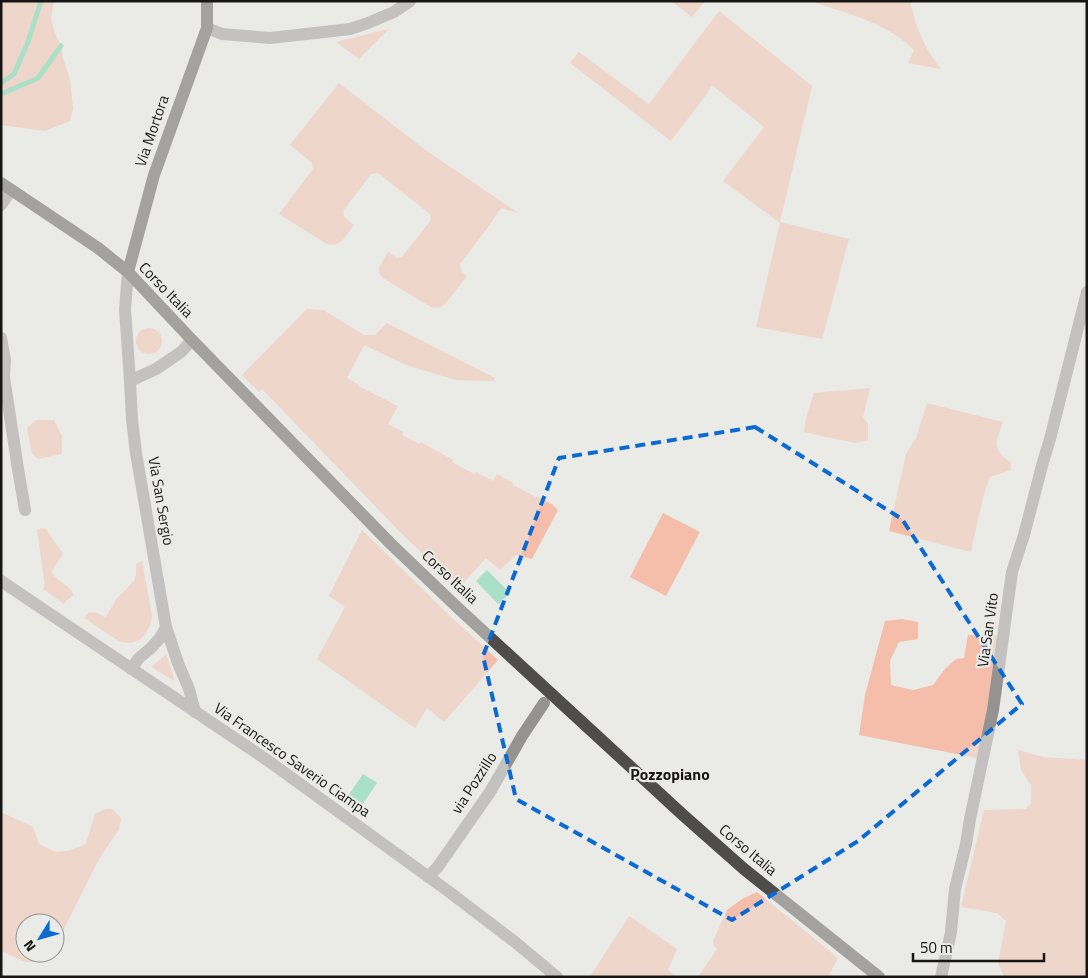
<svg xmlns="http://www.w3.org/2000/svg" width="1088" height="978" font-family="'Titillium Web',sans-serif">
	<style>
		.green { fill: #f5beaa }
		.water { fill: #5ed4a5 }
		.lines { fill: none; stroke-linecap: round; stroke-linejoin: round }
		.stream { stroke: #5ed4a5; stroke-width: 5 }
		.minor { stroke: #949392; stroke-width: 12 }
		.major { stroke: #4e4d4b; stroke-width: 12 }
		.marked { fill: none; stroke: #0b69d2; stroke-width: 4; stroke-dasharray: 10 6; stroke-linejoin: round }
		.labels { text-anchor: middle; stroke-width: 4.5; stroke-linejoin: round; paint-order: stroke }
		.street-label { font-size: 15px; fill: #171615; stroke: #eaeae6 }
		.neighbourhood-label { font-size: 16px; font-weight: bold; fill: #171615; stroke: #eaeae6 }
	</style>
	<rect width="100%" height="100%" fill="#eaeae6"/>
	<path class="green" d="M 1,1 L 54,1 L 51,18 L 54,31 L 61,46 L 63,58 L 70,79 L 73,109 L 70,121 L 45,131 L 1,125 Z
		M 676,1 L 705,1 L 692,17 L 674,3 Z
		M 815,1 L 910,1 C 917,29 923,46 941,69 L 908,63 L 914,50 C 889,24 849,14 816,3 Z
		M 719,11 L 812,86 L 780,222 L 849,239 L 822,339 L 756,327 L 780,223 L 723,181 L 764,127 L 712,85 L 706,95 L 671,141 L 570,63 L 579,52 L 649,104 Z
		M 389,29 L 359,59 L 336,42 Z
		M 339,83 L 424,149 L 518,213 L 501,208 L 488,227 L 460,264 L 461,271 L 467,276 L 445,304 C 440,308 437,308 431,307 L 383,278 L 379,273 L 379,268 L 388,252 L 397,258 L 402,257 L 431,220 L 430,214 L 378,173 L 371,174 L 343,211 L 344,217 L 354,225 C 346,235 340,250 325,243 L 279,214 L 313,169 L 312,163 L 290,145 Z
		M 307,309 L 323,310 L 364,335 L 375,335 L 387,323 L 495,378 L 493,381 L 456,380 L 406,365 L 364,345 L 347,378 L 359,385 L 358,386 L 398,406 L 388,424 L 403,432 L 402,435 L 419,444 L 421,442 L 453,460 L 452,462 L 474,474 L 476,472 L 493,481 L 497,474 L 513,483 L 513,485 L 536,497 L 537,496 L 553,505 L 558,510 L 532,559 L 516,555 L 500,570 L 486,558 L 459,588 L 402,534 L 262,389 L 259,392 L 242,375 Z
		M136 341a13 13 0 1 1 26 0a13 13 0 1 1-26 0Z
		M 870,388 L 863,417 L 868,424 L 868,440 L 855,443 L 804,432 L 806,418 L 814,393 Z
		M 927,403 L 1003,422 C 995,444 992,448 1011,463 L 1011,470 L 990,477 L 983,497 L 971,552 L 889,531 L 906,454 L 916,438 Z
		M 36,420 L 54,420 L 62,436 L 62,454 L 38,459 L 32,453 L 27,428 Z
		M 663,513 L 700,532 L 666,596 L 630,577 Z
		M 41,528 L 46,529 L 63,554 L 51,572 C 59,583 70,585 74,595 L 67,600 L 64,604 L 43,589 L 45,586 L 37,530 Z
		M 362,530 L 450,616 L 498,660 L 444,722 L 427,708 L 415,728 L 317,659 L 345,607 L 329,596 Z
		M 142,561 L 152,616 C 150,630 140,647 123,642 C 114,640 94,624 85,618 C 89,607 98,614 105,617 L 107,615 L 117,598 L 125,591 L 135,579 L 136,574 L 136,564 Z
		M 902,619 L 918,622 L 918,639 L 899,642 L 890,661 L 891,685 L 913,690 L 933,685 L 945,669 L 956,659 L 964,658 L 968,635 L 998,635 L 989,706 L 977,758 L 859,735 L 865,695 L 885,621 Z
		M 166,654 L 174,678 L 174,681 L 152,667 C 155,662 162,659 166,654 Z
		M 1018,750 L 1043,757 L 1087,760 L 1087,977 L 1004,977 L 998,963 L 1006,921 L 997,913 L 961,907 L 984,810 L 1026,809 L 1031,803 L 1031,785 L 1021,770 Z
		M 106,809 L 112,809 L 121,818 L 119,829 L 99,859 L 64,929 L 55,943 L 55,923 L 25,923 L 25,953 L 48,953 L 47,955 L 38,962 L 25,962 L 1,951 L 1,812 L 33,827 L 39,844 L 55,852 L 68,851 L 86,844 L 95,814 Z
		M 757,892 L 838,958 L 828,977 L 698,977 L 717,949 L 714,946 L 713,941 L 727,910 L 742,899 Z
		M 629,916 L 677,949 L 668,970 L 677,977 L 590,977 Z"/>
	<path class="water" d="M 487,570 L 510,593 L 498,604 L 476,581 Z
		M 363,774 L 377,783 L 362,805 L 348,796 Z"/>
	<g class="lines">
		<path class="stream" d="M 1,83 L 14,74 L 28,42 L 41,1
			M 1,94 L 38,78 L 61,46"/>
		<path class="minor" d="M 207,28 L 222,34 L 270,38 L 333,31 L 350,29 L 368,23 L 394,12 L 410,1
			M 1,205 L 11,190
			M 128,272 L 125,309 L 130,381 L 132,420 L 136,453 L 166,627 L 178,663 L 189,689 L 195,712
			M 1,338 L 5,360 L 4,377 L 18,469 L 25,510
			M 130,381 L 156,369 L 181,352 L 192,340
			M 1,581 L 267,760 L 448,891 L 515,942 L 557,977
			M 131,669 L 139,658 L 151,648 L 160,638 L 166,627
			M 428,877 L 437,868 L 490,792 L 522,736 L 544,703
			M 941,977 L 951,932 L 955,889 L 966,844 L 970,819 L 993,710 L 1012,572 L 1024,535 L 1043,462 L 1050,439 L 1087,292"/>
		<path class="major" d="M 1,183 L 98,248 L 128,272 L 192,340 L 391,544 L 458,608 L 683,815 L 744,869 L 879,977
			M 128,272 L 154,175 L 207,28 L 207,1"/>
	</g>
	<path d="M0 0H1088V978H0ZM 755,427 L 902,519 L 1022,704 L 858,841 L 732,920 L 516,799 L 483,656 L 559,458 Z" fill="#eaeae6" fill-opacity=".55" fill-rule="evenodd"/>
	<path class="marked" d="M 755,427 L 902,519 L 1022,704 L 858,841 L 732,920 L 516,799 L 483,656 L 559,458 Z"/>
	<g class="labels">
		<g class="street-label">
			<text transform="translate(152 131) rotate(-71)" y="5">Via Mortora</text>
			<text transform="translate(166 290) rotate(46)" y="5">Corso Italia</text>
			<text transform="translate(161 501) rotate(80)" y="5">Via San Sergio</text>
			<text transform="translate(450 577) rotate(43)" y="5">Corso Italia</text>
			<text transform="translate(988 630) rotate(-82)" y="5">Via San Vito</text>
			<text transform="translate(292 760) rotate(35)" y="5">Via Francesco Saverio Ciampa</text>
			<text transform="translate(474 783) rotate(-57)" y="5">via Pozzillo</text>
			<text transform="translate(748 850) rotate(40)" y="5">Corso Italia</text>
		</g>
		<g class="neighbourhood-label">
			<text x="670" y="780">Pozzopiano</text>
		</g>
	</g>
	<rect width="1088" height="978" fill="none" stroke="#171615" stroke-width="5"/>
	<g transform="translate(40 938) rotate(233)"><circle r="24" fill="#eaeae6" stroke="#969592"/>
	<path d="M0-4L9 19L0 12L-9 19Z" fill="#0b69d2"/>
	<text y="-8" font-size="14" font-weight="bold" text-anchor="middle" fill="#171615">N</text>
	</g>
	<path d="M913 953v8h131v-8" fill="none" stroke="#171615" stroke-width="2.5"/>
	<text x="920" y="953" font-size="15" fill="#171615" stroke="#eaeae6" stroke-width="4" paint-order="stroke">50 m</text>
</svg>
